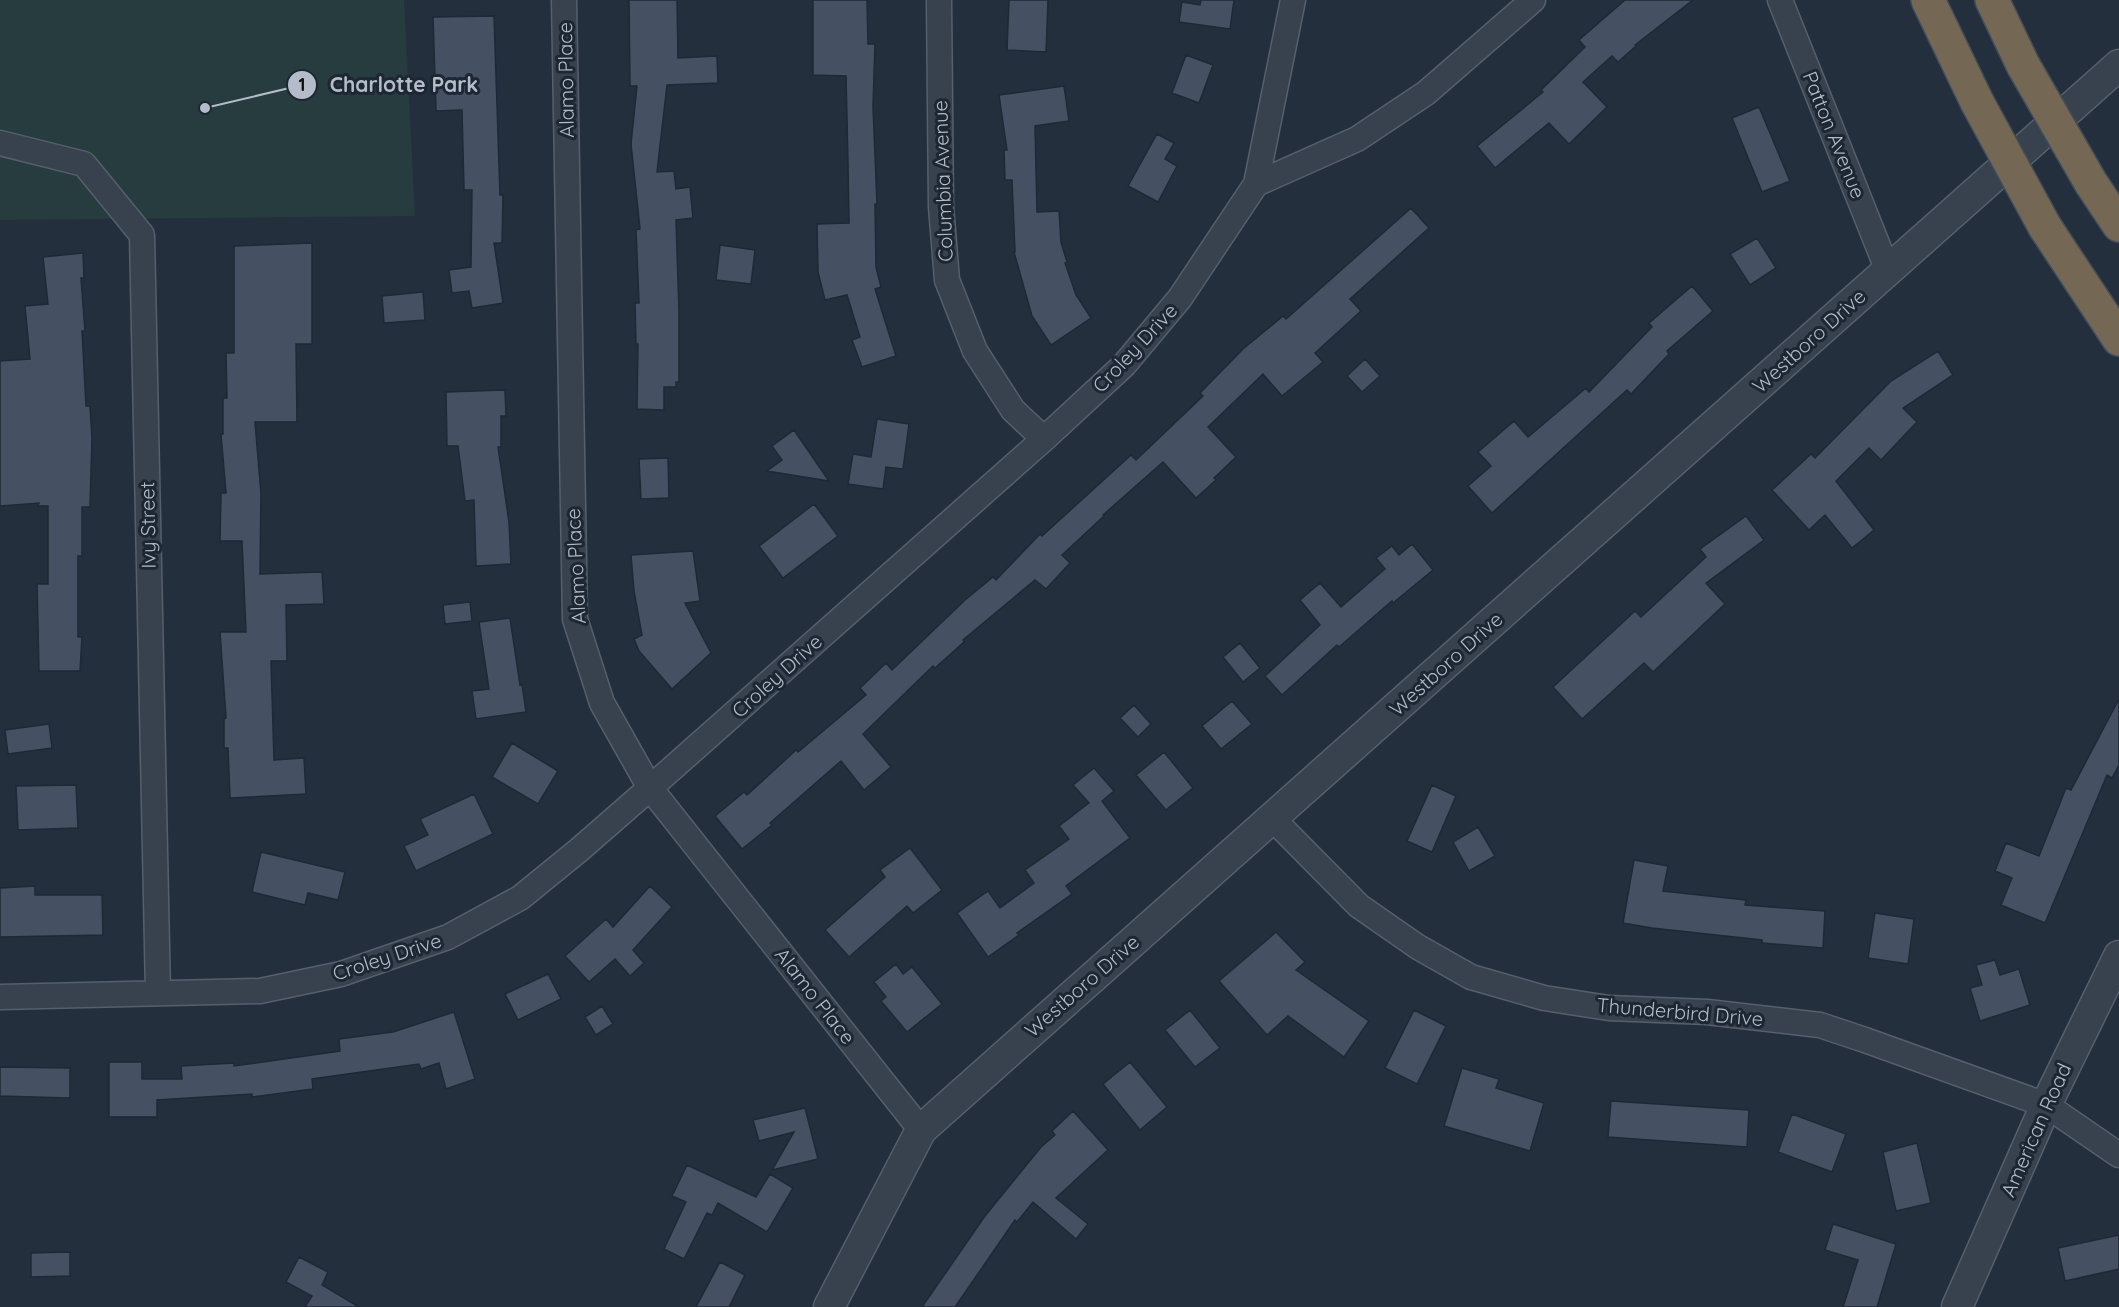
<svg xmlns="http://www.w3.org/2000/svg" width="2119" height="1307" font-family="Quicksand,sans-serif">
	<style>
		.green { fill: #263c3f }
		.building { fill: #455162; stroke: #1f2835; stroke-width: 1.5 }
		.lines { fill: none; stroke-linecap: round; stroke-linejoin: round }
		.minor-casing { stroke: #565f6c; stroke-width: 27 }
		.tertiary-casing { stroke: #565f6c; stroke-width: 33 }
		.motorway-casing { stroke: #434c59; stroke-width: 36 }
		.minor { stroke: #38414e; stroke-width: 24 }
		.tertiary { stroke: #38414e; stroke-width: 30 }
		.motorway { stroke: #746855; stroke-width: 33 }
		.motorway-bridge-casing { stroke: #434c59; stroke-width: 36; stroke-linecap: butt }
		.motorway-bridge { stroke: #746855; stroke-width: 33 }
		.labels { text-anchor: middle; stroke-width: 6; stroke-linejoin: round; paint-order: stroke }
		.street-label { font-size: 20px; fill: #b4bcc9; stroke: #1d2633 }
		.leader { fill: none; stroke: #b4bcc9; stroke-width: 2 }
		.callout-dot { fill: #b4bcc9; stroke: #1d2633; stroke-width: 2 }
		.mark-label { font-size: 18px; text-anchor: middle; font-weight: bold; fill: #111 }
		.callout-label { font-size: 21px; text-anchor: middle; font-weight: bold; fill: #b4bcc9; stroke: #1d2633; stroke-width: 6; stroke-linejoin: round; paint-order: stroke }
	</style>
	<rect width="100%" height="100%" fill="#242f3e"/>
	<path class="green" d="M 0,0 L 404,0 L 415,216 L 0,220 Z"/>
	<path class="building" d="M 629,0 L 677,0 L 678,58 L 717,56 L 718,83 L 667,85 L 657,172 L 674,171 L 676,189 L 690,187 L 693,218 L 676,220 L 679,312 L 679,382 L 676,382 L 676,387 L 664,387 L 664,410 L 637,409 L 638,344 L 636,344 L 635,303 L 639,303 L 636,230 L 640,229 L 631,144 L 637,86 L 630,86 Z
		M 813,0 L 867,0 L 868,44 L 875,44 L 873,107 L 877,204 L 875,204 L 876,267 L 881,287 L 875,289 L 896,356 L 862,367 L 852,340 L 860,337 L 847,295 L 825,300 L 818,272 L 817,224 L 849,223 L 848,163 L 846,76 L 813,75 Z
		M 1009,0 L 1048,0 L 1046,52 L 1007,50 Z
		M 1201,0 L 1234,0 L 1230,29 L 1179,22 L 1182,2 L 1200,5 Z
		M 1625,0 L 1693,0 L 1635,45 L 1636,46 L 1618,62 L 1612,56 L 1583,82 L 1607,107 L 1569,144 L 1549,123 L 1495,168 L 1477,146 L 1543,92 L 1541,90 L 1585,47 L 1579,40 Z
		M 494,16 L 500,195 L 503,195 L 502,243 L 494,243 L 503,303 L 472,308 L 469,291 L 452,293 L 449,270 L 471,267 L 472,190 L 464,190 L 462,110 L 436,111 L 433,17 Z
		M 1186,55 L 1213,65 L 1199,103 L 1172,93 Z
		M 1064,86 L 1069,121 L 1035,126 L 1037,212 L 1059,211 L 1061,242 L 1067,262 L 1065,263 L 1076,295 L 1091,318 L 1051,345 L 1032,316 L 1014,252 L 1015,252 L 1012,180 L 1005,180 L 1004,150 L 1007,150 L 999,95 Z
		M 1759,107 L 1790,181 L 1762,192 L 1732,118 Z
		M 1157,134 L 1174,143 L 1165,159 L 1177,166 L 1158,202 L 1128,186 Z
		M 1411,208 L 1429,228 L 1350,299 L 1361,311 L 1315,353 L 1323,362 L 1282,396 L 1263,374 L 1208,427 L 1236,457 L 1214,478 L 1216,480 L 1196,498 L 1163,462 L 1103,515 L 1104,516 L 1062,555 L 1070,563 L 1046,589 L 1035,580 L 963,640 L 964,642 L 935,668 L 933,666 L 863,734 L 891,767 L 864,790 L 841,761 L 770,823 L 772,825 L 742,849 L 715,816 L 744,792 L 747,795 L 796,750 L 798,752 L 866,695 L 860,688 L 886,663 L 892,670 L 965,600 L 993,577 L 996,580 L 1040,534 L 1042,536 L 1131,455 L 1136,460 L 1203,396 L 1200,393 L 1243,349 L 1283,316 L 1286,319 Z
		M 1757,238 L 1776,268 L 1750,285 L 1730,254 Z
		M 312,243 L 312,344 L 296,344 L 297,422 L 255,422 L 261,494 L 260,574 L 322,572 L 324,604 L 286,605 L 287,661 L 271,661 L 274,760 L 304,758 L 306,794 L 230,798 L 228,748 L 224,748 L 224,719 L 226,718 L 220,632 L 246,632 L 242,541 L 220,541 L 221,493 L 226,493 L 221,434 L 223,434 L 223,398 L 227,398 L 226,353 L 234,353 L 234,246 Z
		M 720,245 L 755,250 L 751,284 L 716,280 Z
		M 83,253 L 84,278 L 81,278 L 85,331 L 82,331 L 86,406 L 90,406 L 92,439 L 90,507 L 82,507 L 82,556 L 78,556 L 78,637 L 82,637 L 80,671 L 39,671 L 37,584 L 48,584 L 48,506 L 38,506 L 39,503 L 0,506 L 0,361 L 30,359 L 25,306 L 48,304 L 43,257 Z
		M 1692,286 L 1713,311 L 1667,351 L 1669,354 L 1631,394 L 1627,390 L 1492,513 L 1468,486 L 1491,466 L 1478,452 L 1514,421 L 1528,437 L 1586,388 L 1589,392 L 1652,327 L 1649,323 Z
		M 423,292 L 425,320 L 384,323 L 382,296 Z
		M 1938,351 L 1953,375 L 1903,408 L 1917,422 L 1881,460 L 1869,448 L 1836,481 L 1874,530 L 1852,548 L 1825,515 L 1809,530 L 1772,490 L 1811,454 L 1815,458 L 1891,381 Z
		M 1365,359 L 1380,376 L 1362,392 L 1347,376 Z
		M 505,390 L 506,416 L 501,416 L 501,447 L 498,447 L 509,522 L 511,564 L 476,566 L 474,500 L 465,501 L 458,446 L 447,446 L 446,392 Z
		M 877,419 L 909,424 L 903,469 L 886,467 L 883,489 L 848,484 L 853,454 L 871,457 Z
		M 794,430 L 829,481 L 767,471 L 782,460 L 772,446 Z
		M 668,458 L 669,498 L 641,499 L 639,459 Z
		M 814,504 L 838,536 L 783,578 L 759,546 Z
		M 1746,516 L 1764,540 L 1706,583 L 1725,604 L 1653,672 L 1644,663 L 1582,719 L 1553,687 L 1635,611 L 1641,617 L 1706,557 L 1700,549 Z
		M 1412,544 L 1433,570 L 1393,603 L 1392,601 L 1339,647 L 1337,645 L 1282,695 L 1265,676 L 1320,625 L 1300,600 L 1320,583 L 1341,607 L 1385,569 L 1376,558 L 1392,546 L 1399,555 Z
		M 693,551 L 700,601 L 685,603 L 711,653 L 672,689 L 639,651 L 634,639 L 642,635 L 634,591 L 631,555 Z
		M 470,602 L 472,621 L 445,624 L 443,605 Z
		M 510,618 L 520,685 L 522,684 L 526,712 L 476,719 L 472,691 L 489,689 L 479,622 Z
		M 1240,643 L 1260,668 L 1243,682 L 1223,657 Z
		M 2119,699 L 2119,765 L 2112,778 L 2107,775 L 2045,923 L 2001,905 L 2012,878 L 1995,871 L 2006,843 L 2039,856 L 2066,788 L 2071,790 Z
		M 1232,701 L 1252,724 L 1221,749 L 1202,726 Z
		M 1134,705 L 1151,724 L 1138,737 L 1120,718 Z
		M 49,724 L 52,748 L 8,754 L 5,730 Z
		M 512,743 L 558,771 L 538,804 L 492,777 Z
		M 1164,752 L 1193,788 L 1166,810 L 1136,775 Z
		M 1094,768 L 1114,791 L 1102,801 L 1130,838 L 1066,886 L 1072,894 L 1017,933 L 1019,935 L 988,957 L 957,913 L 988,891 L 1000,908 L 1034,883 L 1025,870 L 1069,839 L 1059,826 L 1089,803 L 1073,785 Z
		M 76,785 L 78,828 L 18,830 L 16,786 Z
		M 1432,785 L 1456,796 L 1432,852 L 1407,841 Z
		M 474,794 L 493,834 L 416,871 L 404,846 L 428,835 L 420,819 Z
		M 1478,827 L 1495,856 L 1469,871 L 1453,842 Z
		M 910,848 L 942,890 L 913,913 L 907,906 L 849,957 L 825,930 L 885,877 L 880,870 Z
		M 261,852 L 345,872 L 338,900 L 308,893 L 305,905 L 252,892 Z
		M 1634,860 L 1668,866 L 1663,891 L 1746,900 L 1745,905 L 1825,911 L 1823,948 L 1762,943 L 1762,940 L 1652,928 L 1623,923 Z
		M 35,886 L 35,895 L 102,895 L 103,935 L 0,937 L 0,888 Z
		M 650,886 L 672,907 L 633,950 L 644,963 L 630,976 L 615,959 L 589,982 L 565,956 L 606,919 L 613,927 Z
		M 1875,913 L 1914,919 L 1908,964 L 1868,958 Z
		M 1276,932 L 1305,962 L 1296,970 L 1369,1021 L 1344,1057 L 1288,1016 L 1267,1035 L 1219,981 Z
		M 1995,960 L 2000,975 L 2019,969 L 2030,1005 L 1980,1021 L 1970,988 L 1982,985 L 1976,965 Z
		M 896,964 L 903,974 L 912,967 L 942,1004 L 907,1032 L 881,1001 L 886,997 L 874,982 Z
		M 548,974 L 561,999 L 518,1020 L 505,994 Z
		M 602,1006 L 613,1024 L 596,1035 L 585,1017 Z
		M 1190,1010 L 1220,1048 L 1195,1067 L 1165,1030 Z
		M 1414,1010 L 1446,1026 L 1417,1084 L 1385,1068 Z
		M 454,1012 L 475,1079 L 446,1089 L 439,1063 L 421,1069 L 419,1064 L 312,1079 L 313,1089 L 252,1097 L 252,1094 L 157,1100 L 157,1117 L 109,1117 L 109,1062 L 142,1062 L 142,1079 L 182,1079 L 181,1066 L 234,1063 L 234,1066 L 340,1051 L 339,1039 L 393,1032 Z
		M 1130,1062 L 1167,1107 L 1140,1130 L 1103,1084 Z
		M 0,1067 L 70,1068 L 70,1098 L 0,1096 Z
		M 1462,1068 L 1499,1079 L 1496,1088 L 1544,1103 L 1530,1151 L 1444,1126 Z
		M 1611,1101 L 1749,1110 L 1747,1147 L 1608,1137 Z
		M 805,1108 L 818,1159 L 772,1170 L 794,1132 L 759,1141 L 753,1120 Z
		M 1073,1111 L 1108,1150 L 1056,1198 L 1088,1224 L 1076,1239 L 1033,1202 L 1017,1222 L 1015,1220 L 955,1307 L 922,1307 L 985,1216 L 1041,1147 L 1055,1135 L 1052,1131 Z
		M 1792,1114 L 1846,1134 L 1832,1172 L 1778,1152 Z
		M 1917,1143 L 1931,1203 L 1896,1211 L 1883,1152 Z
		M 687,1165 L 756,1197 L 770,1174 L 793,1188 L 767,1232 L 718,1203 L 712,1215 L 707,1213 L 684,1259 L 664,1249 L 686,1202 L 672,1196 Z
		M 1833,1224 L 1896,1244 L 1877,1307 L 1843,1307 L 1858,1260 L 1825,1250 Z
		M 2119,1235 L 2119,1269 L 2065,1281 L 2058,1248 Z
		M 70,1252 L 70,1276 L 31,1277 L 31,1253 Z
		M 299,1257 L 328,1272 L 322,1285 L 359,1307 L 305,1307 L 312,1296 L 286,1282 Z
		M 720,1262 L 745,1275 L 729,1307 L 696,1307 Z"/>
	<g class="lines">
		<defs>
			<path id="minor" d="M 564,0 L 575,619 L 602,703 L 650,788 L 921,1130
				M 939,0 L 941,207 L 947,280 L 975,351 L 1013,410 L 1044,439
				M 1780,0 L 1888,271
				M 0,143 L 84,164 L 142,235 L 158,993
				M 1256,184 L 1357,139 L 1426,93 L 1533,0
				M 1272,818 L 1359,906 L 1418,947 L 1471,977 L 1544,998 L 1609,1008 L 1707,1012 L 1820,1025 L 1865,1040 L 2046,1105 L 2119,1155
				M 0,997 L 260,991 L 341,974 L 448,937 L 520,898 L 579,850 L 650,788 L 1044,439 L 1124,365 L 1180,298 L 1256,184 L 1293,0"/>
			<path id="tertiary" d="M 829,1307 L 921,1130 L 2119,65
				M 1957,1307 L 2046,1105 L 2119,956"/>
			<path id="motorway" d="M 1928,0 L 1977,102
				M 1992,0 L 2023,65
				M 2091,183 L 2119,225
				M 2045,227 L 2119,339"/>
		</defs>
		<use href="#minor" class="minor-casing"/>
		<use href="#tertiary" class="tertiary-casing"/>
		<use href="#motorway" class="motorway-casing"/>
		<use href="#minor" class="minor"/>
		<use href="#tertiary" class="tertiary"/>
		<use href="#motorway" class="motorway"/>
		<defs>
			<path id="motorway-bridge" d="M 2023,65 L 2091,183
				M 1977,102 L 2045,227"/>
		</defs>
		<use href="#motorway-bridge" class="motorway-bridge-casing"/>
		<use href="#motorway-bridge" class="motorway-bridge"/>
	</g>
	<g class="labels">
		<g class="street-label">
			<text transform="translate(566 80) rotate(-91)" y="7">Alamo Place</text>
			<text transform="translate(1834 135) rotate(68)" y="7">Patton Avenue</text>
			<text transform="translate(943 181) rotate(-92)" y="7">Columbia Avenue</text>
			<text transform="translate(1809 341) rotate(-42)" y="7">Westboro Drive</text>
			<text transform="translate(1135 348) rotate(-47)" y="7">Croley Drive</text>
			<text transform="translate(148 525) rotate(-91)" y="7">Ivy Street</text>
			<text transform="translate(576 566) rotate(-93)" y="7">Alamo Place</text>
			<text transform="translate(1446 664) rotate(-42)" y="7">Westboro Drive</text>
			<text transform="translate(777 676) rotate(-42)" y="7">Croley Drive</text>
			<text transform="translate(387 957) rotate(-18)" y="7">Croley Drive</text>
			<text transform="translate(1082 986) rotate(-41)" y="7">Westboro Drive</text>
			<text transform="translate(815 996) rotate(52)" y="7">Alamo Place</text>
			<text transform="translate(1680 1012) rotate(5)" y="7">Thunderbird Drive</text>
			<text transform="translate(2036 1130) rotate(-66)" y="7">American Road</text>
		</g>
	</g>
	<path class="leader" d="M205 108L302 85"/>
	<g class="callout-dot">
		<circle cx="205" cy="108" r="6"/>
		<circle cx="302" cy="85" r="15"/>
	</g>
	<g class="mark-label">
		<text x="302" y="91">1</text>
	</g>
	<g class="callout-label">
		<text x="404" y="92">Charlotte Park</text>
	</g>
</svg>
